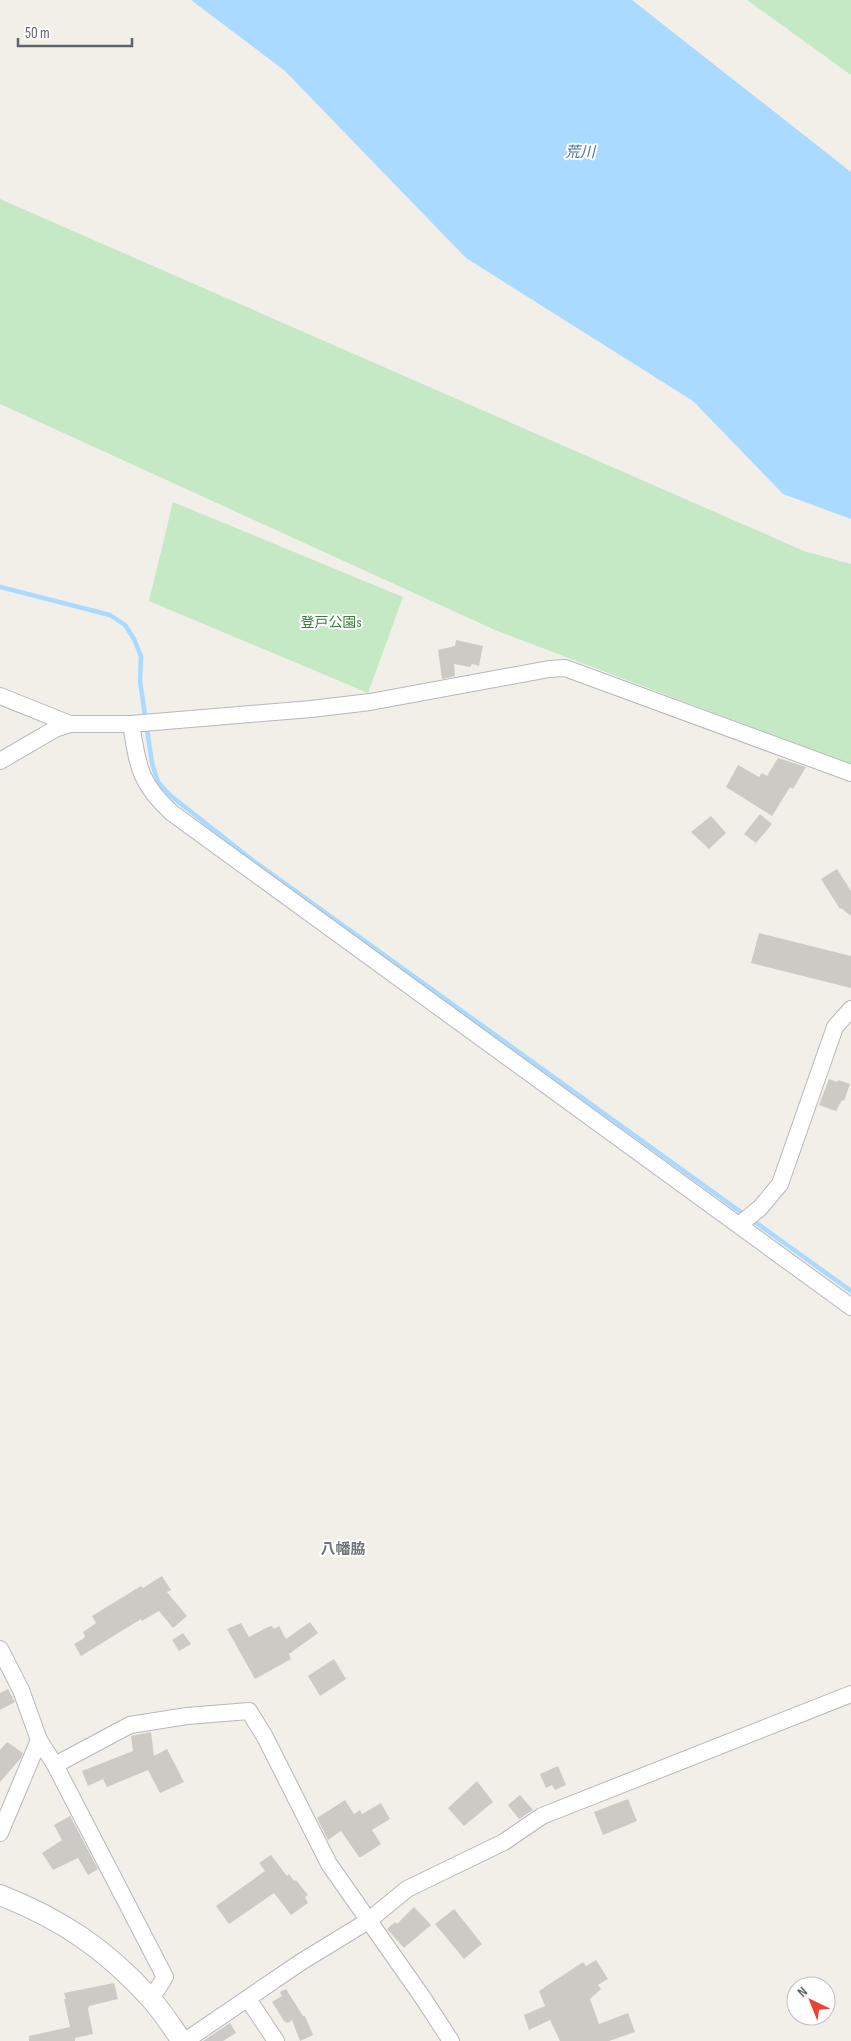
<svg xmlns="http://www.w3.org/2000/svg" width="851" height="2041" font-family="'Sofia Sans Condensed','Noto Sans JP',sans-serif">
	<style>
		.green { fill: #c5e8c5 }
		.water { fill: #aadaff }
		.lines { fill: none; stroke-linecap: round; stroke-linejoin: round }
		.stream { stroke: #aadaff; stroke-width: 4.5 }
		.building { fill: #cccac5 }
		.minor-casing { stroke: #b5b8bc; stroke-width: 18 }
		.tertiary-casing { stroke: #b5b8bc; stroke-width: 22 }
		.minor { stroke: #fff; stroke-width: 16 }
		.tertiary { stroke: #fff; stroke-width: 20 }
		.labels { text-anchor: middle; stroke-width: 4; stroke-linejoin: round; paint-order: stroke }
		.park-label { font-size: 14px; fill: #348238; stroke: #fff }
		.water-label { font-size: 15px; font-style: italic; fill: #4174aa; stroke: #fff }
		.neighbourhood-label { font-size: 15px; font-weight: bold; fill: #70757a; stroke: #fff }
	</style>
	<rect width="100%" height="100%" fill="#f1efe8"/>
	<path class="green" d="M 747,0 L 851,0 L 851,75 Z
		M 0,199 L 804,551 L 851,564 L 851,765 L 495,630 L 0,404 Z
		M 173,502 L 403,597 L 368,693 L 149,601 Z"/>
	<path class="water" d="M 191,0 L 632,0 L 851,172 L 851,519 L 783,494 L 693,401 L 466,258 L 285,71 Z"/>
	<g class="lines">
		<path class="stream" d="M 0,587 L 110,615 L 125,625 L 134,639 L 141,656 L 140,681 L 152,763 L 158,782 L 171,796 L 251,859 L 745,1215
			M 751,1219 L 851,1291"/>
	</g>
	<path class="building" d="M 456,640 L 483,646 L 479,666 L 472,664 L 470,667 L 454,664 L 455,676 L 442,679 L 438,650 L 455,646 Z
		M 778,758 L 806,767 L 793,789 L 790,787 L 772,816 L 726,787 L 738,765 L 759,777 L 762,773 L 767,776 Z
		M 760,814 L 772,824 L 756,843 L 744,834 Z
		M 711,816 L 726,833 L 709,849 L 691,832 Z
		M 837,869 L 851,891 L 851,916 L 841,908 L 840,909 L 821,879 Z
		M 759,933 L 851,956 L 851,988 L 751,963 Z
		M 829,1079 L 837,1082 L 838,1080 L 850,1084 L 844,1101 L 842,1100 L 836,1111 L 819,1105 Z
		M 162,1576 L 171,1590 L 167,1592 L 187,1616 L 173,1628 L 159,1611 L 142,1621 L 141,1619 L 81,1656 L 74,1644 L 83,1639 L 85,1636 L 83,1632 L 96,1623 L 92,1616 L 141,1586 L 143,1588 Z
		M 310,1622 L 318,1633 L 289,1654 L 291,1659 L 255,1679 L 227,1629 L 241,1623 L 249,1637 L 268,1627 L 272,1626 L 274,1629 L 279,1626 L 286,1639 Z
		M 183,1633 L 191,1644 L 179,1651 L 172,1640 Z
		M 334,1659 L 346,1679 L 320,1696 L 308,1676 Z
		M 8,1689 L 15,1702 L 0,1710 L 0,1693 Z
		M 151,1732 L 154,1756 L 167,1749 L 184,1782 L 160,1793 L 148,1770 L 107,1787 L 103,1779 L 88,1786 L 82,1771 L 133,1751 L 131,1736 Z
		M 7,1742 L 23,1753 L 21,1758 L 0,1782 L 0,1750 Z
		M 558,1766 L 566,1785 L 555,1790 L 552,1785 L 546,1788 L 540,1774 Z
		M 477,1781 L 493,1802 L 464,1826 L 448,1808 Z
		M 520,1795 L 533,1810 L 519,1819 L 508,1805 Z
		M 628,1799 L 637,1821 L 603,1835 L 594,1812 Z
		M 345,1800 L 354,1814 L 360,1810 L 362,1814 L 381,1803 L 390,1819 L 372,1830 L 381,1844 L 361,1857 L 359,1857 L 341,1831 L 328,1840 L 317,1818 Z
		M 70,1816 L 98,1869 L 88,1875 L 78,1858 L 53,1870 L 42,1853 L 62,1840 L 54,1825 Z
		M 271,1855 L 287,1876 L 289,1874 L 294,1881 L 296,1880 L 308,1895 L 305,1897 L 308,1903 L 291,1915 L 274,1893 L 229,1924 L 216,1906 L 265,1871 L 259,1863 Z
		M 414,1907 L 431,1925 L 404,1948 L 387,1929 L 395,1922 L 397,1924 Z
		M 454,1909 L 482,1944 L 464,1959 L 435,1924 Z
		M 596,1960 L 608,1979 L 598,1985 L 601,1989 L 590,1999 L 599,2024 L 628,2013 L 635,2032 L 609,2041 L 560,2041 L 550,2020 L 529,2030 L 524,2015 L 545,2006 L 539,1991 L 583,1962 L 586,1966 Z
		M 114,1983 L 118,1999 L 89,2006 L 88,2009 L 93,2034 L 75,2038 L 75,2041 L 29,2041 L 29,2036 L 70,2027 L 64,1999 L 66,1999 L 64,1993 Z
		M 286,1989 L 303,2016 L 305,2016 L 313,2035 L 300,2041 L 292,2020 L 288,2023 L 284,2021 L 272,2002 L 282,1996 L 280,1992 Z
		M 230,2023 L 236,2033 L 223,2041 L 203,2041 Z"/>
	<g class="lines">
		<defs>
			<path id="minor" d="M 0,696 L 70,724 L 131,724 L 311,709 L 370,702 L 549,669 L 565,668 L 851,773
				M 131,724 C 138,766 139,783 172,813 L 851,1307
				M 0,761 L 55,729 L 70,724
				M 739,1225 L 760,1208 L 780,1184 L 835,1027 L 851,1009
				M 0,1649 L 21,1690 L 39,1740 L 55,1765 L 165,1977 L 151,1999
				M 55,1765 L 130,1725 L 187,1716 L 249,1711 L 265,1737 L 329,1864 L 423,1998 L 451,2041
				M 0,1833 L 39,1740
				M 248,1999 L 276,2041
				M 185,2041 L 301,1962 L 368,1921 L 407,1889 L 504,1842 L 542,1816 L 851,1694"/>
			<path id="tertiary" d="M 0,1895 C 61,1919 106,1949 150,1998 C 162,2011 172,2027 182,2041"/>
		</defs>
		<use href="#minor" class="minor-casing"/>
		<use href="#tertiary" class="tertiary-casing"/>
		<use href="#minor" class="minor"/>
		<use href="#tertiary" class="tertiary"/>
	</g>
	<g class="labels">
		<g class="park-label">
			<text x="331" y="627">登戸公園s</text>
		</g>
		<g class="water-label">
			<text x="580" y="157">荒川</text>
		</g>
		<g class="neighbourhood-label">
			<text x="343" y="1554">八幡脇</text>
		</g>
	</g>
	<g transform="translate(811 2001) rotate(317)"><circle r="24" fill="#ffffff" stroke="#bfc1c3"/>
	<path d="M0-4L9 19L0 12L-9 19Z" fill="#ea4335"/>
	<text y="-8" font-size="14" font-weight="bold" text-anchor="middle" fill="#5f6368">N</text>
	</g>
	<path d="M18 38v8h114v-8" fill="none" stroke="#5f6368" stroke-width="2.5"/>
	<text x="25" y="38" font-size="15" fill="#5f6368" stroke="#ffffff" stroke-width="4" paint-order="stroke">50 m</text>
</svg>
